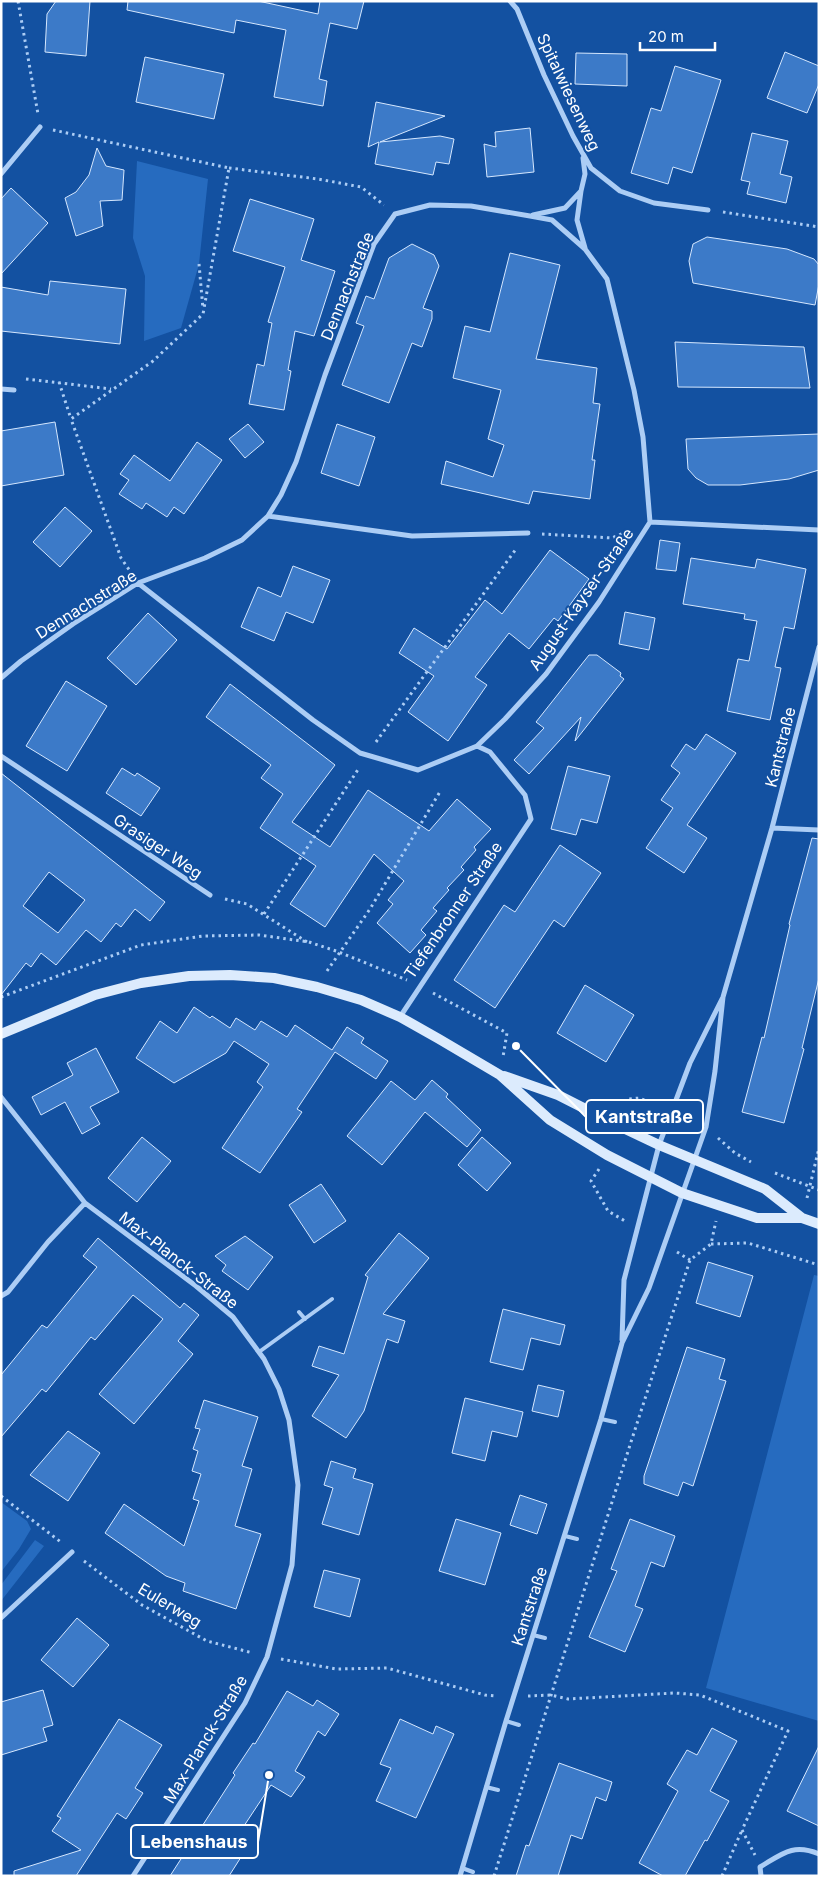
<svg xmlns="http://www.w3.org/2000/svg" width="820" height="1877" font-family="Inter,sans-serif">
	<style>
		.green { fill: #266bbf }
		.building { fill: #3c7ac8; stroke: #d5e7fe; fill-rule: evenodd }
		.lines { fill: none; stroke-linecap: round; stroke-linejoin: round }
		.path { stroke: #accdf5; stroke-width: 3; stroke-dasharray: 2.5 4; stroke-linecap: butt }
		.lane { stroke: #accdf5; stroke-width: 4 }
		.street { stroke: #accdf5; stroke-width: 5 }
		.secondary { stroke: #dcebfd; stroke-width: 10 }
		.labels { text-anchor: middle; stroke-width: 4; stroke-linejoin: round; paint-order: stroke }
		.street-label { font-size: 16px; fill: #fff; stroke: #1351a1 }
		.leader { fill: none; stroke: #fff; stroke-width: 2 }
		.callout-dot { fill: #fff; stroke: #1351a1; stroke-width: 2 }
		.callout { fill: #1351a1; stroke: #fff; stroke-width: 2 }
		.callout-label { font-size: 18px; text-anchor: middle; font-weight: bold; fill: #fff }
	</style>
	<rect width="100%" height="100%" fill="#1351a1"/>
	<path class="green" d="M 137,161 L 208,179 L 199,264 L 181,328 L 144,341 L 145,276 L 133,238 Z
		M 814,1275 L 819,1276 L 819,1721 L 706,1688 Z
		M 1,1502 L 27,1521 L 31,1529 L 19,1549 L 1,1572 Z
		M 35,1540 L 44,1546 L 1,1601 L 1,1585 Z"/>
	<path class="building" d="M 56,1 L 90,1 L 86,56 L 45,52 L 47,14 Z
		M 128,1 L 258,1 L 318,14 L 320,1 L 364,1 L 357,29 L 330,23 L 319,79 L 327,81 L 323,106 L 274,97 L 286,30 L 236,20 L 234,33 L 127,10 Z
		M 785,52 L 819,66 L 819,84 L 807,113 L 767,98 Z
		M 576,53 L 627,54 L 627,86 L 575,84 Z
		M 145,57 L 224,74 L 214,119 L 136,102 Z
		M 675,66 L 721,80 L 692,173 L 673,167 L 668,184 L 631,173 L 651,108 L 661,111 Z
		M 376,102 L 445,116 L 380,142 L 440,136 L 454,139 L 449,164 L 436,162 L 433,175 L 375,164 L 379,142 L 368,147 Z
		M 530,128 L 534,172 L 487,177 L 484,144 L 496,147 L 495,132 Z
		M 752,133 L 788,141 L 780,174 L 792,177 L 786,203 L 747,194 L 750,182 L 741,180 Z
		M 97,148 L 106,166 L 124,170 L 122,200 L 100,201 L 103,226 L 76,236 L 65,198 L 76,192 L 89,175 Z
		M 11,188 L 48,223 L 1,274 L 1,199 Z
		M 250,199 L 314,219 L 301,260 L 335,271 L 314,336 L 295,331 L 288,370 L 291,371 L 284,410 L 249,404 L 257,364 L 264,366 L 272,323 L 268,322 L 285,267 L 233,251 Z
		M 707,237 L 787,249 L 814,259 L 819,265 L 819,284 L 815,305 L 693,283 L 689,261 L 693,244 Z
		M 412,244 L 434,255 L 439,266 L 423,308 L 432,311 L 432,319 L 422,347 L 412,343 L 389,403 L 342,385 L 364,326 L 356,323 L 366,296 L 374,299 L 389,258 Z
		M 510,253 L 560,265 L 536,359 L 597,368 L 593,403 L 600,404 L 592,460 L 595,460 L 590,499 L 533,491 L 529,504 L 441,484 L 446,461 L 493,477 L 504,445 L 488,439 L 501,390 L 453,378 L 465,326 L 490,332 Z
		M 50,281 L 126,289 L 120,344 L 1,331 L 1,287 L 48,295 Z
		M 675,342 L 804,347 L 810,388 L 678,387 Z
		M 55,422 L 64,475 L 1,486 L 1,431 Z
		M 248,424 L 264,442 L 245,458 L 229,439 Z
		M 337,424 L 375,437 L 359,486 L 321,473 Z
		M 819,434 L 819,470 L 789,479 L 740,485 L 708,485 L 696,478 L 688,469 L 686,439 Z
		M 197,442 L 222,460 L 184,514 L 174,507 L 167,517 L 146,503 L 142,509 L 119,494 L 129,480 L 120,474 L 134,455 L 170,481 Z
		M 65,507 L 92,531 L 60,567 L 33,542 Z
		M 660,540 L 680,543 L 676,571 L 656,569 Z
		M 550,550 L 589,579 L 558,621 L 554,618 L 529,649 L 509,633 L 475,677 L 487,685 L 448,741 L 408,712 L 434,676 L 399,653 L 414,628 L 447,649 L 485,600 L 502,614 Z
		M 691,558 L 755,568 L 757,559 L 806,569 L 794,629 L 784,627 L 775,667 L 781,668 L 770,720 L 727,711 L 738,659 L 749,661 L 757,621 L 744,619 L 745,614 L 683,604 Z
		M 293,566 L 330,580 L 313,623 L 286,612 L 274,641 L 241,627 L 258,587 L 281,597 Z
		M 625,612 L 655,618 L 649,650 L 619,644 Z
		M 148,613 L 177,640 L 136,685 L 107,658 Z
		M 589,655 L 597,655 L 621,673 L 620,676 L 624,679 L 575,741 L 581,717 L 529,774 L 514,760 L 544,728 L 536,722 Z
		M 66,681 L 107,706 L 67,771 L 26,746 Z
		M 230,684 L 335,765 L 292,822 L 330,847 L 368,790 L 429,831 L 457,799 L 491,829 L 474,847 L 476,850 L 461,867 L 464,870 L 447,888 L 449,890 L 433,908 L 437,911 L 421,930 L 426,935 L 410,953 L 377,923 L 393,904 L 388,900 L 404,881 L 374,854 L 325,927 L 290,904 L 316,866 L 260,828 L 283,794 L 261,778 L 271,765 L 206,717 Z
		M 706,734 L 736,753 L 687,825 L 707,838 L 684,873 L 646,848 L 673,808 L 661,800 L 680,773 L 671,766 L 686,744 L 695,750 Z
		M 568,766 L 610,776 L 597,823 L 581,819 L 576,835 L 551,829 Z
		M 122,768 L 135,776 L 137,773 L 160,788 L 141,816 L 106,793 Z
		M 1,773 L 165,902 L 150,921 L 135,909 L 121,927 L 116,923 L 101,942 L 86,930 L 56,965 L 41,953 L 31,967 L 26,963 L 1,995 ZM 49,872 L 85,900 L 58,933 L 23,906 Z
		M 812,838 L 819,839 L 819,978 L 802,1048 L 804,1049 L 784,1123 L 742,1112 L 762,1037 L 764,1038 L 790,925 L 789,924 Z
		M 560,845 L 601,873 L 564,927 L 554,920 L 495,1008 L 454,980 L 504,905 L 515,912 Z
		M 585,985 L 634,1015 L 606,1062 L 557,1033 Z
		M 194,1007 L 210,1018 L 212,1016 L 230,1028 L 236,1018 L 255,1030 L 261,1021 L 287,1037 L 295,1025 L 332,1050 L 347,1027 L 364,1038 L 361,1043 L 388,1061 L 376,1079 L 335,1052 L 297,1109 L 302,1112 L 260,1173 L 222,1148 L 263,1087 L 257,1082 L 269,1064 L 234,1041 L 226,1053 L 174,1083 L 136,1058 L 160,1021 L 177,1033 Z
		M 96,1048 L 119,1092 L 90,1107 L 100,1124 L 82,1134 L 65,1102 L 41,1115 L 32,1097 L 73,1075 L 67,1063 Z
		M 432,1080 L 448,1094 L 446,1097 L 481,1130 L 467,1147 L 425,1112 L 382,1165 L 347,1136 L 391,1081 L 415,1100 Z
		M 142,1137 L 171,1161 L 137,1202 L 108,1178 Z
		M 482,1137 L 511,1163 L 487,1191 L 458,1165 Z
		M 321,1184 L 346,1221 L 314,1243 L 289,1205 Z
		M 399,1233 L 429,1258 L 383,1314 L 405,1321 L 398,1343 L 387,1339 L 364,1411 L 346,1438 L 312,1416 L 339,1375 L 312,1366 L 319,1346 L 344,1354 L 368,1277 L 365,1275 Z
		M 245,1236 L 273,1257 L 248,1290 L 222,1271 L 226,1265 L 215,1256 Z
		M 98,1238 L 180,1308 L 184,1303 L 199,1315 L 178,1341 L 193,1354 L 134,1424 L 99,1394 L 163,1319 L 133,1295 L 95,1340 L 91,1337 L 46,1392 L 42,1389 L 1,1437 L 1,1375 L 42,1325 L 47,1328 L 97,1267 L 83,1256 Z
		M 708,1262 L 753,1276 L 740,1317 L 696,1303 Z
		M 503,1309 L 565,1325 L 560,1345 L 531,1338 L 523,1370 L 490,1362 Z
		M 687,1347 L 725,1359 L 719,1379 L 726,1381 L 693,1486 L 683,1482 L 678,1496 L 644,1484 L 644,1476 Z
		M 538,1385 L 564,1391 L 558,1417 L 532,1411 Z
		M 465,1398 L 523,1412 L 517,1437 L 492,1431 L 485,1461 L 452,1453 Z
		M 204,1400 L 258,1417 L 242,1466 L 252,1469 L 235,1526 L 261,1534 L 236,1609 L 183,1591 L 185,1583 L 166,1576 L 105,1533 L 124,1504 L 184,1546 L 199,1501 L 193,1499 L 201,1474 L 192,1471 L 198,1451 L 193,1449 L 200,1429 L 195,1428 Z
		M 68,1431 L 100,1453 L 68,1501 L 30,1475 Z
		M 331,1461 L 356,1469 L 353,1478 L 373,1484 L 359,1535 L 322,1524 L 333,1488 L 324,1485 Z
		M 520,1495 L 547,1504 L 537,1534 L 510,1525 Z
		M 456,1519 L 501,1533 L 485,1585 L 439,1571 Z
		M 630,1519 L 675,1536 L 664,1567 L 651,1562 L 635,1606 L 643,1609 L 625,1652 L 589,1637 L 617,1571 L 611,1569 Z
		M 324,1570 L 360,1579 L 350,1617 L 314,1607 Z
		M 77,1618 L 109,1645 L 73,1687 L 41,1660 Z
		M 43,1690 L 53,1725 L 43,1728 L 47,1741 L 1,1755 L 1,1702 Z
		M 287,1691 L 313,1706 L 317,1700 L 339,1714 L 325,1736 L 318,1731 L 295,1771 L 305,1777 L 291,1797 L 271,1785 L 238,1835 L 250,1843 L 229,1876 L 170,1876 L 235,1775 L 233,1773 L 253,1743 L 255,1744 Z
		M 119,1719 L 162,1745 L 135,1788 L 143,1793 L 126,1819 L 117,1813 L 76,1876 L 14,1876 L 14,1871 L 81,1850 L 52,1831 L 61,1818 L 57,1816 Z
		M 400,1719 L 433,1734 L 436,1726 L 454,1734 L 416,1818 L 376,1801 L 391,1768 L 380,1764 Z
		M 712,1728 L 737,1741 L 710,1791 L 729,1801 L 707,1841 L 705,1840 L 685,1876 L 663,1876 L 639,1863 L 678,1791 L 667,1784 L 687,1750 L 697,1755 Z
		M 819,1746 L 819,1826 L 787,1811 Z
		M 559,1763 L 612,1782 L 606,1801 L 596,1797 L 582,1839 L 571,1835 L 558,1876 L 516,1876 L 526,1845 L 529,1846 Z"/>
	<g class="lines">
		<path class="path" d="M 18,1 L 38,114
			M 53,130 L 229,168 L 203,314 L 153,361 L 71,419 L 121,558 L 130,571
			M 229,168 L 318,179 L 361,187 L 384,205
			M 723,212 L 819,227
			M 199,264 L 203,309
			M 26,379 L 111,389
			M 59,382 L 71,419
			M 542,534 L 612,538 L 624,533
			M 376,742 L 516,549
			M 225,899 L 247,904 L 307,942
			M 264,914 L 359,768
			M 327,971 L 370,909 L 441,790
			M 433,993 L 507,1033 L 503,1057
			M 1,997 L 141,945 L 203,936 L 259,935 L 309,942 L 339,952 L 407,980
			M 624,1110 L 628,1099 L 640,1098 L 658,1107
			M 718,1138 L 735,1153 L 751,1162
			M 599,1169 L 591,1181 L 608,1211 L 625,1221
			M 775,1173 L 819,1190
			M 807,1198 L 819,1148
			M 711,1244 L 748,1243 L 819,1265
			M 677,1252 L 690,1260
			M 1,1496 L 62,1543
			M 84,1561 L 142,1605 L 207,1641 L 253,1653
			M 281,1659 L 336,1669 L 387,1668 L 485,1695 L 497,1696
			M 528,1696 L 551,1695 L 568,1699 L 675,1693 L 700,1695 L 788,1731 L 742,1830 L 755,1855
			M 494,1876 L 630,1445 L 690,1260 L 711,1244 L 716,1221
			M 722,1876 L 742,1830"/>
		<path class="lane" d="M 299,1312 L 305,1319
			M 259,1352 L 332,1299
			M 601,1419 L 615,1422
			M 565,1536 L 577,1539
			M 533,1635 L 545,1638
			M 506,1721 L 519,1725
			M 486,1787 L 498,1790
			M 462,1868 L 473,1872"/>
		<path class="street" d="M 510,1 L 517,9 L 544,75 L 573,136 L 591,168 L 620,191 L 654,203 L 708,210
			M 1,174 L 40,127
			M 581,191 L 585,174 L 583,158
			M 533,215 L 565,208 L 581,191 L 577,220 L 585,248
			M 1,389 L 14,390
			M 268,516 L 412,536 L 528,533
			M 138,583 L 313,720 L 360,753 L 418,770 L 477,746 L 505,719 L 546,674 L 599,602 L 650,522 L 819,530
			M 1,678 L 21,661 L 73,624 L 138,583 L 205,558 L 242,540 L 268,516 L 281,495 L 296,462 L 325,375 L 374,244 L 395,214 L 430,205 L 471,206 L 530,216 L 552,220 L 585,249 L 607,279 L 634,390 L 643,437 L 650,522
			M 1,756 L 210,895
			M 772,828 L 819,830
			M 400,1017 L 531,819 L 525,795 L 490,752 L 477,746
			M 1,1097 L 85,1203 L 196,1286 L 233,1317 L 264,1359 L 279,1389 L 289,1420 L 298,1485 L 292,1565 L 267,1657 L 245,1703 L 133,1876
			M 1,1296 L 8,1292 L 48,1242 L 85,1203
			M 622,1340 L 624,1280 L 659,1145 L 690,1063 L 723,997 L 772,828 L 819,647
			M 1,1618 L 72,1552
			M 460,1876 L 506,1721 L 601,1419 L 622,1343 L 649,1288 L 706,1127 L 715,1071 L 723,997
			M 761,1876 L 760,1867 C 782,1854 793,1843 819,1854"/>
		<path class="secondary" d="M 1,1034 L 95,995 L 141,983 L 189,976 L 230,975 L 274,978 L 317,987 L 361,1000 L 400,1017 L 439,1039 L 500,1075 L 550,1120 L 607,1155 L 682,1193 L 757,1218 L 802,1218 L 819,1224
			M 504,1076 L 558,1095 L 619,1126 L 659,1145 L 765,1189 L 802,1218"/>
	</g>
	<g class="labels">
		<g class="street-label">
			<text transform="translate(569 92) rotate(65)" y="6">Spitalwiesenweg</text>
			<text transform="translate(347 286) rotate(-68)" y="6">Dennachstraße</text>
			<text transform="translate(581 599) rotate(-55)" y="6">August-Kayser-Straße</text>
			<text transform="translate(86 604) rotate(-32)" y="6">Dennachstraße</text>
			<text transform="translate(780 747) rotate(-76)" y="6">Kantstraße</text>
			<text transform="translate(158 846) rotate(34)" y="6">Grasiger Weg</text>
			<text transform="translate(453 910) rotate(-56)" y="6">Tiefenbronner Straße</text>
			<text transform="translate(179 1260) rotate(38)" y="6">Max-Planck-Straße</text>
			<text transform="translate(170 1605) rotate(31)" y="6">Eulerweg</text>
			<text transform="translate(529 1606) rotate(-72)" y="6">Kantstraße</text>
			<text transform="translate(205 1739) rotate(-59)" y="6">Max-Planck-Straße</text>
		</g>
	</g>
	<path class="leader" d="M516 1046L586 1117M269 1775L258 1842"/>
	<g class="callout-dot">
		<circle cx="516" cy="1046" r="5"/>
		<circle cx="269" cy="1775" r="5"/>
	</g>
	<g class="callout">
		<rect x="586" y="1100" width="117" height="33" rx="5"/>
		<rect x="131" y="1825" width="127" height="33" rx="5"/>
	</g>
	<g class="callout-label">
		<text x="644" y="1123">Kantstraße</text>
		<text x="194" y="1848">Lebenshaus</text>
	</g>
	<rect width="820" height="1877" fill="none" stroke="#ffffff" stroke-width="5"/>
	<path d="M640 42v8h75v-8" fill="none" stroke="#ffffff" stroke-width="2.5"/>
	<text x="648" y="42" font-size="15" fill="#ffffff" stroke="#1351a1" stroke-width="4" paint-order="stroke">20 m</text>
</svg>
